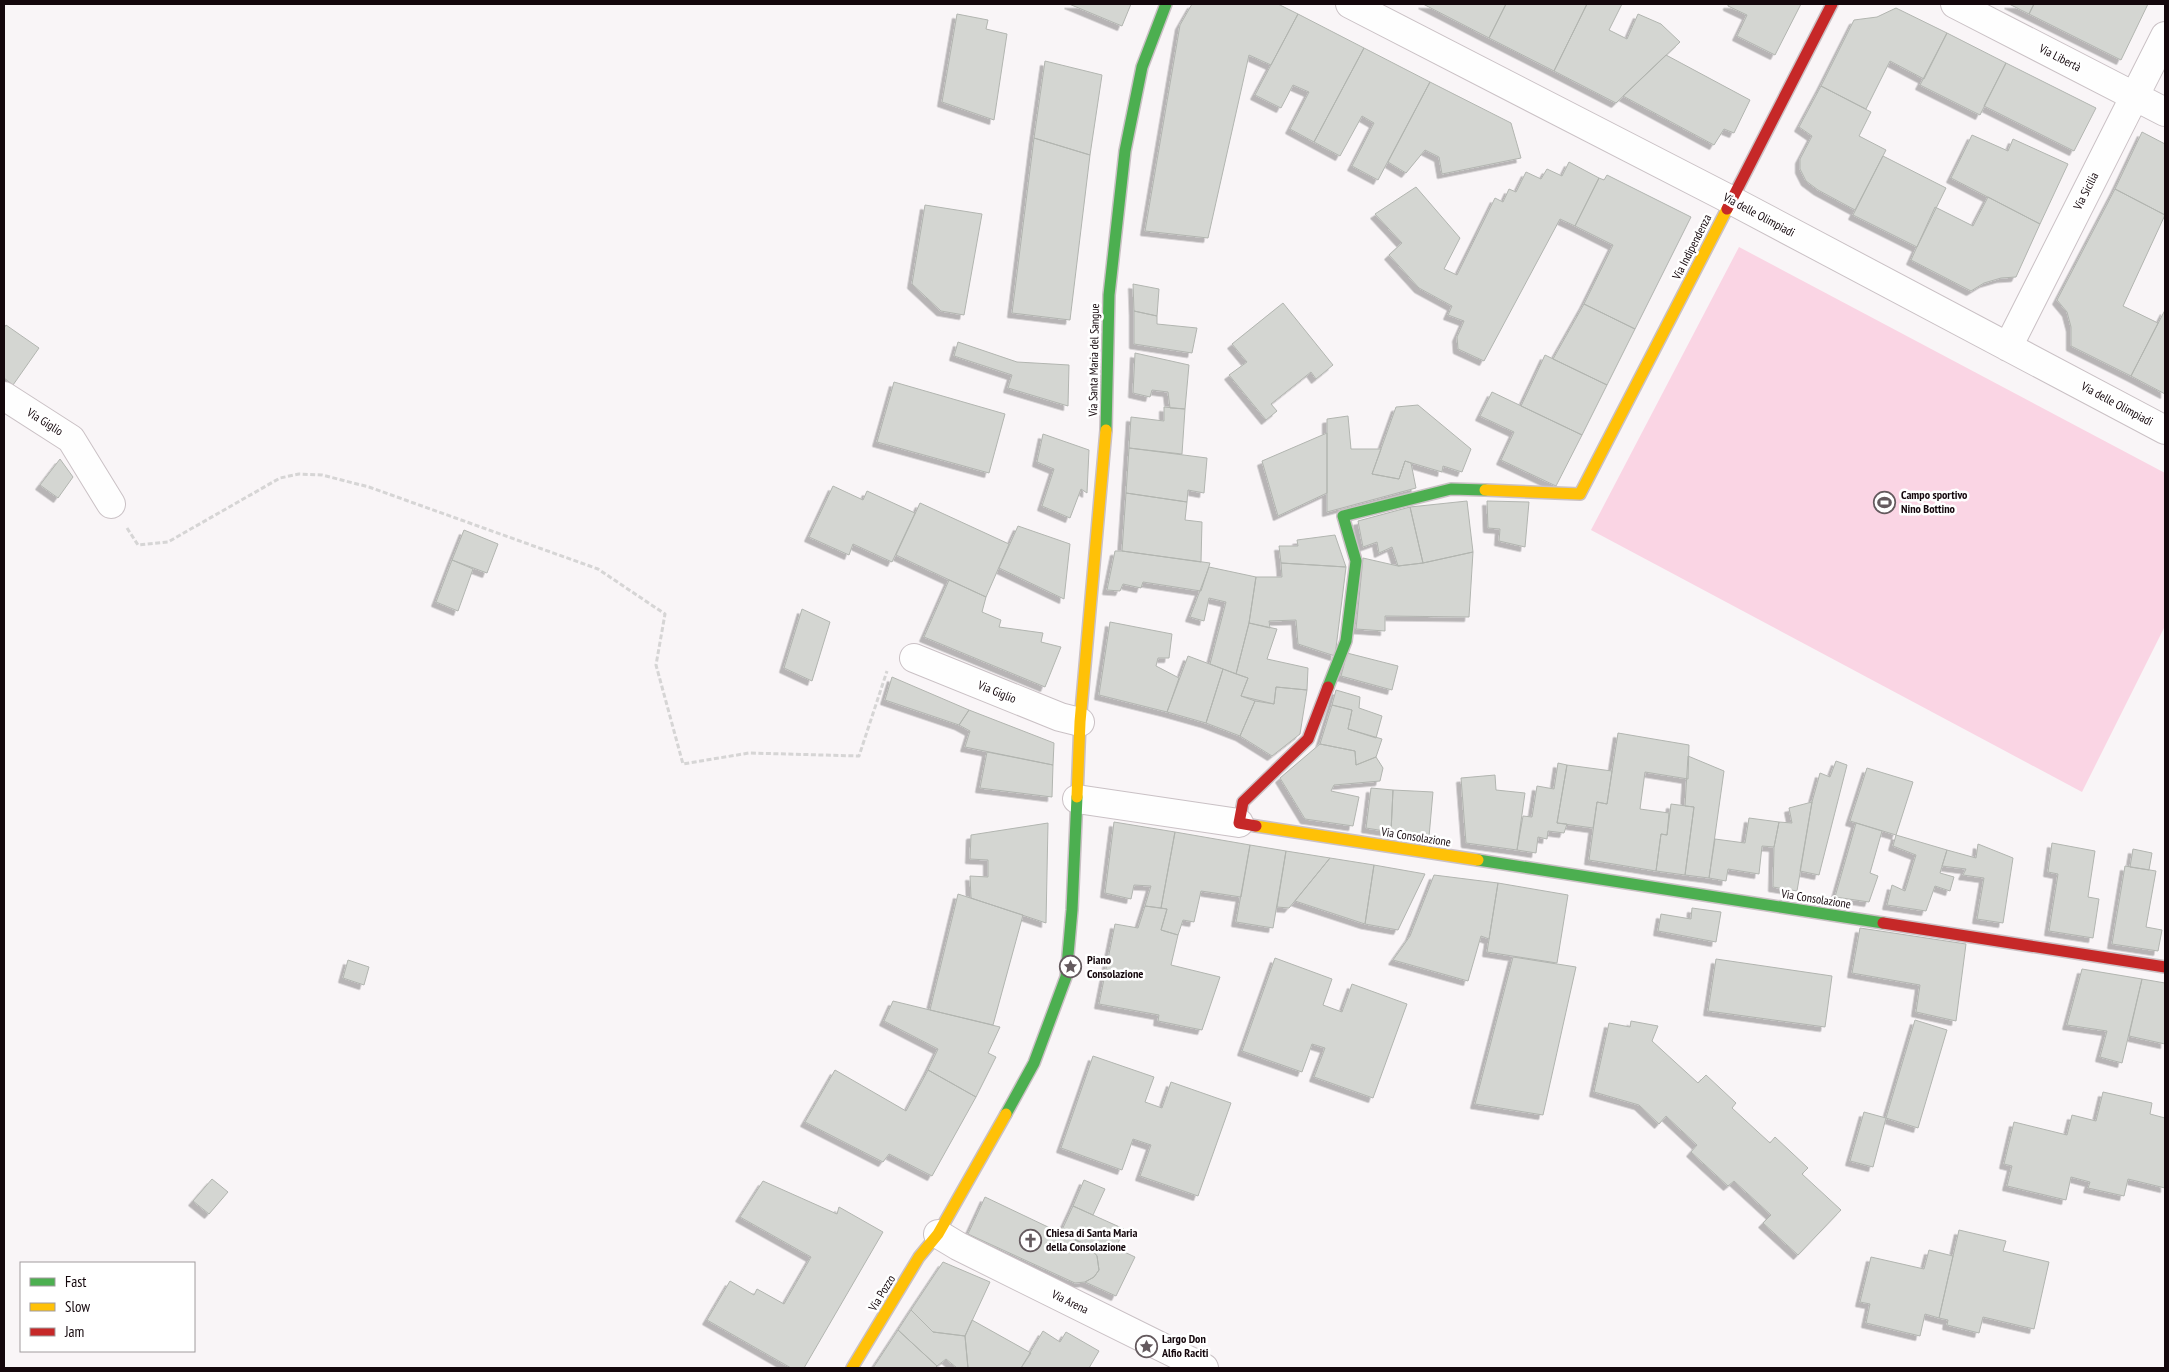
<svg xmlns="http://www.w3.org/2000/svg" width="2169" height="1372" font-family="'PT Sans Narrow',sans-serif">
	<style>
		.green { fill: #fad5e4 }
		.building { fill: #d4d6d2; stroke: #b2b5b0; filter: url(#shadow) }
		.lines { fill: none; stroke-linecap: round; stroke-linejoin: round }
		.street-casing { stroke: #cac1c5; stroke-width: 30 }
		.fast-casing { stroke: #cac1c5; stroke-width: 14 }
		.slow-casing { stroke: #cac1c5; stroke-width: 14 }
		.jam-casing { stroke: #cac1c5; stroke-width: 14 }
		.path { stroke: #d6d5d5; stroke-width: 3; stroke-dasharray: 5 2.5; stroke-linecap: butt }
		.street { stroke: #fefefe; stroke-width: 28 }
		.fast { stroke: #4caf50; stroke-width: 11 }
		.slow { stroke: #ffc107; stroke-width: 11 }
		.jam { stroke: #c62828; stroke-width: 11 }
		.labels { text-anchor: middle; stroke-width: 5; stroke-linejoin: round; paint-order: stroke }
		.street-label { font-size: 12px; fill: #14070c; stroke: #fff }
		.poi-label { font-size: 12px; font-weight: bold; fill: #14070c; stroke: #fff; text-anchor: start }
	</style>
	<defs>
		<filter id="shadow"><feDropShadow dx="-4.5" dy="4.5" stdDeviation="0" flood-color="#0004"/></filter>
	</defs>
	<rect width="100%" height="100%" fill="#f9f5f7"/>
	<path class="green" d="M 1739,247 L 2165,473 L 2165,626 L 2082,792 L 1591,530 Z"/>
	<path class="building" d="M 1069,4 L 1131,4 L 1122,26 Z
		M 1192,4 L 1278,4 L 1298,14 L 1271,65 L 1249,55 L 1208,238 L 1145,231 L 1180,25 Z
		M 1423,4 L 1506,4 L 1489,38 Z
		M 1506,4 L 1587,4 L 1554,71 L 1489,38 Z
		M 1587,4 L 1622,4 L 1609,30 L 1627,39 L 1638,14 L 1661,24 L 1680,42 L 1616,103 L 1554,71 Z
		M 1728,4 L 1801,4 L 1775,55 L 1737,36 L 1747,15 L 1728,6 Z
		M 2009,4 L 2034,4 L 2029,14 Z
		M 2034,4 L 2148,4 L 2121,60 L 2029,14 Z
		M 1896,8 L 1947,33 L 1924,79 L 1890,61 L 1866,109 L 1821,86 L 1854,20 L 1877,17 Z
		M 957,14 L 988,20 L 986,29 L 1007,34 L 994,120 L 942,102 Z
		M 1298,14 L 1364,48 L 1314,142 L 1290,129 L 1309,92 L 1293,85 L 1281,108 L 1255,95 Z
		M 1947,33 L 2006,63 L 1980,115 L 1920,85 Z
		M 1364,48 L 1430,82 L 1378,180 L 1352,166 L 1374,123 L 1362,116 L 1340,156 L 1314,142 Z
		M 1666,55 L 1750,100 L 1734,133 L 1724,129 L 1714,145 L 1623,96 Z
		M 1045,61 L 1102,75 L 1090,155 L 1034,138 Z
		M 2006,63 L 2096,108 L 2074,151 L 1984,106 Z
		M 1430,82 L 1511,123 L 1521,158 L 1442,174 L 1439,157 L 1425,150 L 1406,173 L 1388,162 Z
		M 1821,86 L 1871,112 L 1859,136 L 1886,150 L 1855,210 L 1818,190 L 1806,181 L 1800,169 L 1800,159 L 1812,136 L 1799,127 Z
		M 2142,132 L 2165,144 L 2165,215 L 2115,189 Z
		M 1972,135 L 2008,151 L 2013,139 L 2068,164 L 2040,224 L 1951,178 Z
		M 1034,138 L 1090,155 L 1070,320 L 1012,313 Z
		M 1883,156 L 1946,188 L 1917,247 L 1853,215 Z
		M 1569,162 L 1599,178 L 1575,226 L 1560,219 L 1484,361 L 1458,349 L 1457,337 L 1464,321 L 1448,315 L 1452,306 L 1419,288 L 1389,255 L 1402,243 L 1375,214 L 1416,187 L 1460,238 L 1444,269 L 1457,275 L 1495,198 L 1503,202 L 1509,189 L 1516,192 L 1526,172 L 1541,179 L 1547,169 L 1562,176 Z
		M 1607,175 L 1691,217 L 1635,329 L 1584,304 L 1613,245 L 1575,226 L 1599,178 L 1604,180 Z
		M 2115,189 L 2165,215 L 2123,306 L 2158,323 L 2131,376 L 2071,346 L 2071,327 L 2067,312 L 2057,300 Z
		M 1988,197 L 2040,224 L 2016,277 L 2001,278 L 1984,283 L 1971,291 L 1911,260 L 1935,207 L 1973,226 Z
		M 925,205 L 982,214 L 964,315 L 941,311 L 912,284 Z
		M 1133,284 L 1159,289 L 1157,316 L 1134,311 Z
		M 1283,303 L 1333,365 L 1316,379 L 1311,372 L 1271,404 L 1277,411 L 1266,420 L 1229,375 L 1247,362 L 1232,344 Z
		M 1584,304 L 1635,329 L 1607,385 L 1553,359 Z
		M 2165,310 L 2165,394 L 2131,376 Z
		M 1134,311 L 1157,316 L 1157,324 L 1197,328 L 1192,353 L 1134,344 Z
		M 6,325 L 39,348 L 13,385 L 4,378 L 4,328 Z
		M 958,342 L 1017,362 L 1069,365 L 1068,406 L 1008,388 L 1012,375 L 954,356 Z
		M 1135,353 L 1189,365 L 1185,409 L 1170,408 L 1168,392 L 1152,390 L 1150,397 L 1133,393 Z
		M 1545,355 L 1607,385 L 1582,435 L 1521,406 Z
		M 894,382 L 1005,414 L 989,473 L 877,442 Z
		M 1492,392 L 1582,435 L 1556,486 L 1501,460 L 1514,432 L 1480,416 Z
		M 1418,405 L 1471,449 L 1462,472 L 1443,466 L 1442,472 L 1405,461 L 1399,479 L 1372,474 L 1396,407 Z
		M 1164,407 L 1185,409 L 1182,454 L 1129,448 L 1131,417 L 1164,421 Z
		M 1348,416 L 1351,449 L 1381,449 L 1372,474 L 1399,479 L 1405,461 L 1411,463 L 1416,488 L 1327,512 L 1327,419 Z
		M 1327,433 L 1327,493 L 1278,516 L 1262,461 Z
		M 1043,434 L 1089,450 L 1087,493 L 1081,489 L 1070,518 L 1042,506 L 1054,469 L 1037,462 Z
		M 1129,448 L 1207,458 L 1204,493 L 1188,490 L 1187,502 L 1126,493 Z
		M 60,459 L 73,477 L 58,498 L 40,485 Z
		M 833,486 L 863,500 L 867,491 L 915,513 L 892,562 L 853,544 L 849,555 L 809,537 Z
		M 1126,493 L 1187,502 L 1185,520 L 1202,522 L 1201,562 L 1122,551 Z
		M 1467,501 L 1473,552 L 1423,563 L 1410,507 Z
		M 1487,501 L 1529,502 L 1525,547 L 1499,541 L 1500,529 L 1488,528 Z
		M 920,503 L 1009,544 L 986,597 L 896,555 Z
		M 1410,507 L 1423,563 L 1398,566 L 1392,547 L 1379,553 L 1377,542 L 1363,547 L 1358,521 Z
		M 1018,526 L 1070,544 L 1064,599 L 999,568 Z
		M 464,530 L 498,544 L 487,573 L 452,560 Z
		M 1335,535 L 1346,567 L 1281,563 L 1279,546 L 1298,546 L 1297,540 Z
		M 1115,551 L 1122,551 L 1210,563 L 1201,591 L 1143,582 L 1141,588 L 1123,584 L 1120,591 L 1107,590 Z
		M 1473,552 L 1469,617 L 1385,616 L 1385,631 L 1356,629 L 1363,558 L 1398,566 L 1423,563 Z
		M 452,560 L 473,569 L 458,611 L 436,602 Z
		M 1281,563 L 1346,567 L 1335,656 L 1298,644 L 1296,620 L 1269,621 L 1270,628 L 1249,623 L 1256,577 L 1282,577 Z
		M 1209,567 L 1256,577 L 1249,623 L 1236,674 L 1210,664 L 1226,602 L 1209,598 L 1204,621 L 1190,617 Z
		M 949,580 L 986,597 L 982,612 L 1001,620 L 999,627 L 1043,633 L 1041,642 L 1061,647 L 1045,687 L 924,637 Z
		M 802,609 L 830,622 L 812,681 L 784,668 Z
		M 1110,622 L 1172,634 L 1169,658 L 1158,658 L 1156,666 L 1179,678 L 1167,712 L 1099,695 Z
		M 1249,623 L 1277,629 L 1267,659 L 1308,668 L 1307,690 L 1276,687 L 1274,704 L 1241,696 L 1248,678 L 1236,674 Z
		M 1347,653 L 1398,666 L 1392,690 L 1341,676 Z
		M 1188,656 L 1223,669 L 1206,723 L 1167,712 Z
		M 1223,669 L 1248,678 L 1241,696 L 1255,701 L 1240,736 L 1206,723 Z
		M 892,677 L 969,710 L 959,725 L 885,700 Z
		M 1276,687 L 1307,690 L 1300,734 L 1272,756 L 1240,736 L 1255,701 L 1274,704 Z
		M 1336,690 L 1360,697 L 1359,708 L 1382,716 L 1376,738 L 1348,729 L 1352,710 L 1332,705 Z
		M 1332,705 L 1352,710 L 1348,729 L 1382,739 L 1376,757 L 1356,765 L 1355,751 L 1320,744 Z
		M 969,710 L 1054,743 L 1053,765 L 965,747 L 970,731 L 959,725 Z
		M 1618,733 L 1689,745 L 1688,779 L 1645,772 L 1640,809 L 1669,813 L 1667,835 L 1661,834 L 1656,871 L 1589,860 L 1597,802 L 1607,804 Z
		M 1320,744 L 1355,751 L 1356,765 L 1376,757 L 1383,768 L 1380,781 L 1334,785 L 1331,791 L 1359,797 L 1353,826 L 1305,819 L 1280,778 Z
		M 987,752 L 1053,765 L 1052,797 L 980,788 Z
		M 1688,756 L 1724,771 L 1709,878 L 1685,875 L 1694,807 L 1685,806 Z
		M 1836,761 L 1847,765 L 1819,875 L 1800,871 L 1812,802 L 1820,773 L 1830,777 Z
		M 1558,763 L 1567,765 L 1557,823 L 1567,824 L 1564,833 L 1548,831 L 1547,839 L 1538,837 L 1536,853 L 1517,850 L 1523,816 L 1532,817 L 1537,786 L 1554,789 Z
		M 1567,765 L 1612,771 L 1607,804 L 1597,802 L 1593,828 L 1557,823 Z
		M 1867,768 L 1913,782 L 1896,835 L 1850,821 Z
		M 1495,775 L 1496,790 L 1525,793 L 1517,850 L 1466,843 L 1461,778 Z
		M 1371,788 L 1393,790 L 1391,832 L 1366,828 Z
		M 1393,790 L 1433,792 L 1429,837 L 1391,832 Z
		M 1812,802 L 1797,891 L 1773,887 L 1774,847 L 1779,822 L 1792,823 L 1789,808 Z
		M 1671,804 L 1694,807 L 1685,875 L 1656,871 L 1661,834 L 1667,835 Z
		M 1749,818 L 1779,822 L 1774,847 L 1762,846 L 1759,874 L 1728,869 L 1726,881 L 1709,878 L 1715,839 L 1745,843 Z
		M 1114,822 L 1175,832 L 1161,908 L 1145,906 L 1151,886 L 1134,885 L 1131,899 L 1105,893 Z
		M 1048,823 L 1046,923 L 971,898 L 970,876 L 988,877 L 988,860 L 970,859 L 971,835 Z
		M 1856,823 L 1882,831 L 1870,873 L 1878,876 L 1869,902 L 1835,897 Z
		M 1175,832 L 1250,845 L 1241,897 L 1201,891 L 1194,922 L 1183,920 L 1178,935 L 1161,930 L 1167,909 L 1161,908 Z
		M 1896,835 L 1947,850 L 1940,873 L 1954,877 L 1950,891 L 1935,886 L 1926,911 L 1887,905 L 1892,885 L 1905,891 L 1916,855 L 1893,846 Z
		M 2052,843 L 2095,851 L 2088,897 L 2099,899 L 2093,938 L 2049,931 L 2058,874 L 2048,872 Z
		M 1978,844 L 2013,858 L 2003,923 L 1977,919 L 1984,878 L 1963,875 L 1966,869 L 1942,866 L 1947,850 L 1976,858 Z
		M 1250,845 L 1286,851 L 1273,928 L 1236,922 Z
		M 2133,849 L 2152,853 L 2149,870 L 2130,867 Z
		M 1286,851 L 1330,858 L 1289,908 L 1277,907 Z
		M 1330,858 L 1374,865 L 1365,924 L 1295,901 Z
		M 1374,865 L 1425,874 L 1398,930 L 1365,924 Z
		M 2125,866 L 2156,871 L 2146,927 L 2162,930 L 2158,951 L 2112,944 Z
		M 1434,875 L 1498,883 L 1489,939 L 1481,936 L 1468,981 L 1393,960 L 1410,936 Z
		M 1498,883 L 1568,895 L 1557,963 L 1487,952 Z
		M 958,894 L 1023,915 L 993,1025 L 930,1010 Z
		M 1145,906 L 1167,909 L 1161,930 L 1178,935 L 1171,965 L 1220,977 L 1202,1030 L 1158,1021 L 1159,1015 L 1099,1004 L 1115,924 L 1138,928 Z
		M 1692,908 L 1721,912 L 1716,942 L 1658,931 L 1661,914 L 1691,919 Z
		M 1860,928 L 1966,944 L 1956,1021 L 1916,1012 L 1920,985 L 1852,973 Z
		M 1513,957 L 1576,967 L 1543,1115 L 1475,1104 Z
		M 1275,958 L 1332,979 L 1323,1005 L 1342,1012 L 1352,984 L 1407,1004 L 1373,1098 L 1314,1077 L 1325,1048 L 1312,1044 L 1302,1072 L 1242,1051 Z
		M 1716,959 L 1832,976 L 1825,1027 L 1708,1011 Z
		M 348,960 L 369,967 L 364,985 L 343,978 Z
		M 2082,969 L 2142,979 L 2122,1063 L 2100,1057 L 2107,1031 L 2067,1025 Z
		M 2142,979 L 2165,983 L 2165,1044 L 2129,1036 Z
		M 893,1001 L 1000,1027 L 988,1053 L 996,1057 L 976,1097 L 928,1070 L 938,1049 L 884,1021 Z
		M 1915,1020 L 1947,1030 L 1918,1128 L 1886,1118 Z
		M 1631,1021 L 1658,1026 L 1652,1041 L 1698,1083 L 1706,1075 L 1736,1103 L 1732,1108 L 1770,1143 L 1775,1137 L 1808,1168 L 1802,1174 L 1841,1210 L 1798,1255 L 1763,1223 L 1771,1215 L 1734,1181 L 1728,1186 L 1691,1152 L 1697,1145 L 1666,1116 L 1659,1124 L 1639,1105 L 1594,1092 L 1609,1023 L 1630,1027 Z
		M 1093,1056 L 1154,1077 L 1145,1102 L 1162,1108 L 1171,1082 L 1231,1103 L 1198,1196 L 1140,1176 L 1151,1145 L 1133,1139 L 1122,1170 L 1061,1148 Z
		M 835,1070 L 906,1111 L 928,1070 L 976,1097 L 932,1176 L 889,1154 L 883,1162 L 805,1122 Z
		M 2103,1092 L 2152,1103 L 2150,1114 L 2165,1118 L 2165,1188 L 2128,1179 L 2124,1196 L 2088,1188 L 2090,1182 L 2071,1177 L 2066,1200 L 2007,1186 L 2012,1166 L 2004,1164 L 2014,1122 L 2067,1135 L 2072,1115 L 2096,1121 Z
		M 1864,1112 L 1886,1118 L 1873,1167 L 1850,1161 Z
		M 212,1179 L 228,1192 L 209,1214 L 193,1201 Z
		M 1084,1180 L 1105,1189 L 1093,1215 L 1073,1206 Z
		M 763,1181 L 837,1214 L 839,1207 L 883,1232 L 804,1368 L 791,1368 L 707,1320 L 730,1281 L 754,1295 L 757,1289 L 784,1304 L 811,1257 L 740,1217 Z
		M 985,1197 L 1090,1247 L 1097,1256 L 1099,1270 L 1094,1277 L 1085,1282 L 1075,1283 L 968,1234 Z
		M 1073,1206 L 1124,1229 L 1116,1248 L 1135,1257 L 1116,1296 L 1085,1282 L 1094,1277 L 1099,1270 L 1097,1256 L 1090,1247 L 1061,1232 Z
		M 1959,1230 L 2006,1241 L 2003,1251 L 2049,1262 L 2034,1329 L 1983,1317 L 1979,1333 L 1947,1325 L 1948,1320 L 1939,1318 Z
		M 1929,1250 L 1953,1256 L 1939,1318 L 1925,1314 L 1920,1336 L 1866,1323 L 1870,1304 L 1860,1302 L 1871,1257 L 1924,1269 Z
		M 943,1262 L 990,1282 L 965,1336 L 933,1332 L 911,1310 Z
		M 911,1310 L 933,1332 L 965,1336 L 968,1368 L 957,1368 L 946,1359 L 937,1366 L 898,1330 Z
		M 972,1320 L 1031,1353 L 1021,1368 L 968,1368 L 965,1336 Z
		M 898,1330 L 937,1366 L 935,1368 L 873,1368 Z
		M 1043,1331 L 1060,1342 L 1066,1332 L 1099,1351 L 1089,1368 L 1021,1368 Z"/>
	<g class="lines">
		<defs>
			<path id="street" d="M 1350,4 L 1731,200 L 2165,430
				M 1955,4 L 2165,112
				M 2008,347 L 2165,36
				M 4,396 L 71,439 L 111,504
				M 914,658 L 1060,717 L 1080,722
				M 1077,799 L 1239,823
				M 938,1234 L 958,1246 L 1204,1368"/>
			<path id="fast" d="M 1106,430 L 1109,295 L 1125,151 L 1142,67 L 1166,4
				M 1328,687 L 1346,641 L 1356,561 L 1343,516 L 1451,489 L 1485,490
				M 1478,860 L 1883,923
				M 1006,1114 L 1034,1063 L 1066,977 L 1072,910 L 1077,797"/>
			<path id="slow" d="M 1485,490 L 1580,494 L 1727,209
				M 1077,797 L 1080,722 L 1106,430
				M 1256,826 L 1478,860
				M 852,1368 L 919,1257 L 938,1234 L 1006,1114"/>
			<path id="jam" d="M 1727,209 L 1832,4
				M 1256,826 L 1239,823 L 1243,802 L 1308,739 L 1328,687
				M 1883,923 L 2165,967"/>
		</defs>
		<use href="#street" class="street-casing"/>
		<use href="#fast" class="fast-casing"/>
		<use href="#slow" class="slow-casing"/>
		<use href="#jam" class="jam-casing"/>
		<path class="path" d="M 127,528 L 138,545 L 168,542 L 280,478 L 299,474 L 322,475 L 369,487 L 598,569 L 665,614 L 656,665 L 683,764 L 749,753 L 859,756 L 887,671"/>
		<use href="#street" class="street"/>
		<use href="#fast" class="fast"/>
		<use href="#slow" class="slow"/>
		<use href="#jam" class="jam"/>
	</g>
	<defs>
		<symbol id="stadium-ring" viewBox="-11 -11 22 22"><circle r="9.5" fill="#fff" stroke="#645a5e" stroke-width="1.5"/><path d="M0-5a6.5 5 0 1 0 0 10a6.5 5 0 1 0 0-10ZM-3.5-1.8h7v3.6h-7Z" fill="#645a5e"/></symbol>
		<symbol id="sight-ring" viewBox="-11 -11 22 22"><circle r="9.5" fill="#fff" stroke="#645a5e" stroke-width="1.5"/><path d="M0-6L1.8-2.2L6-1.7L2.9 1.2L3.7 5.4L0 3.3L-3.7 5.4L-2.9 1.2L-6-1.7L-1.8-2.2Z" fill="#645a5e"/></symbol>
		<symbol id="church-ring" viewBox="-11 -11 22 22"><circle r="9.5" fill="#fff" stroke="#645a5e" stroke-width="1.5"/><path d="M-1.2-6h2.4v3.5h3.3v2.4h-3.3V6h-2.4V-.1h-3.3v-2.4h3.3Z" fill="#645a5e"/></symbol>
	</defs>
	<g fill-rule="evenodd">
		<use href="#stadium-ring" x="1872" y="490" width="25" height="25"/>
		<use href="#sight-ring" x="1058" y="954" width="25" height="25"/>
		<use href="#church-ring" x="1018" y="1228" width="25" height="25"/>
		<use href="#sight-ring" x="1134" y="1334" width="25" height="25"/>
	</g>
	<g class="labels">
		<g class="street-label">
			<text transform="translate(2060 58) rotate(27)" y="4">Via Libertà</text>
			<text transform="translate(2086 191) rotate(-63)" y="4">Via Sicilia</text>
			<text transform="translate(1759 215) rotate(28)" y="4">Via delle Olimpiadi</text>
			<text transform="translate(1692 247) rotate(-63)" y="4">Via Indipendenza</text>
			<text transform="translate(1094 360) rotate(-89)" y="4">Via Santa Maria del Sangue</text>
			<text transform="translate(2117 404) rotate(28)" y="4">Via delle Olimpiadi</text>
			<text transform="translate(45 422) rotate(32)" y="4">Via Giglio</text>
			<text transform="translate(997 692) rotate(22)" y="4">Via Giglio</text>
			<text transform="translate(1416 837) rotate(9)" y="4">Via Consolazione</text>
			<text transform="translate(1816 899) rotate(9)" y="4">Via Consolazione</text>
			<text transform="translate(882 1293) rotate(-59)" y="4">Via Pozzo</text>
			<text transform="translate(1070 1302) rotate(26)" y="4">Via Arena</text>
		</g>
		<g class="poi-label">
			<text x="1901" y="499">Campo sportivo<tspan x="1901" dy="14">Nino Bottino</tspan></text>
			<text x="1087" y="964">Piano<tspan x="1087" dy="14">Consolazione</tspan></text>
			<text x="1046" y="1237">Chiesa di Santa Maria<tspan x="1046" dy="14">della Consolazione</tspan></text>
			<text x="1162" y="1343">Largo Don<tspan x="1162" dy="14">Alfio Raciti</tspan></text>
		</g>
	</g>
	<rect width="2169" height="1372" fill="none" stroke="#14070c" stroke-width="10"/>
	<rect x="20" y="1262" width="175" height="90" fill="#ffffff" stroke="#a19c9e"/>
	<rect x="30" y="1278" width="25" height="8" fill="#4caf50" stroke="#a19c9e"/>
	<text x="65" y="1287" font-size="15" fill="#14070c">Fast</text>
	<rect x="30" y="1303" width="25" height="8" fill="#ffc107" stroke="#a19c9e"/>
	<text x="65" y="1312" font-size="15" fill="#14070c">Slow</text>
	<rect x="30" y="1328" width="25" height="8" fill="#c62828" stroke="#a19c9e"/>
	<text x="65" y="1337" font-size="15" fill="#14070c">Jam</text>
</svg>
